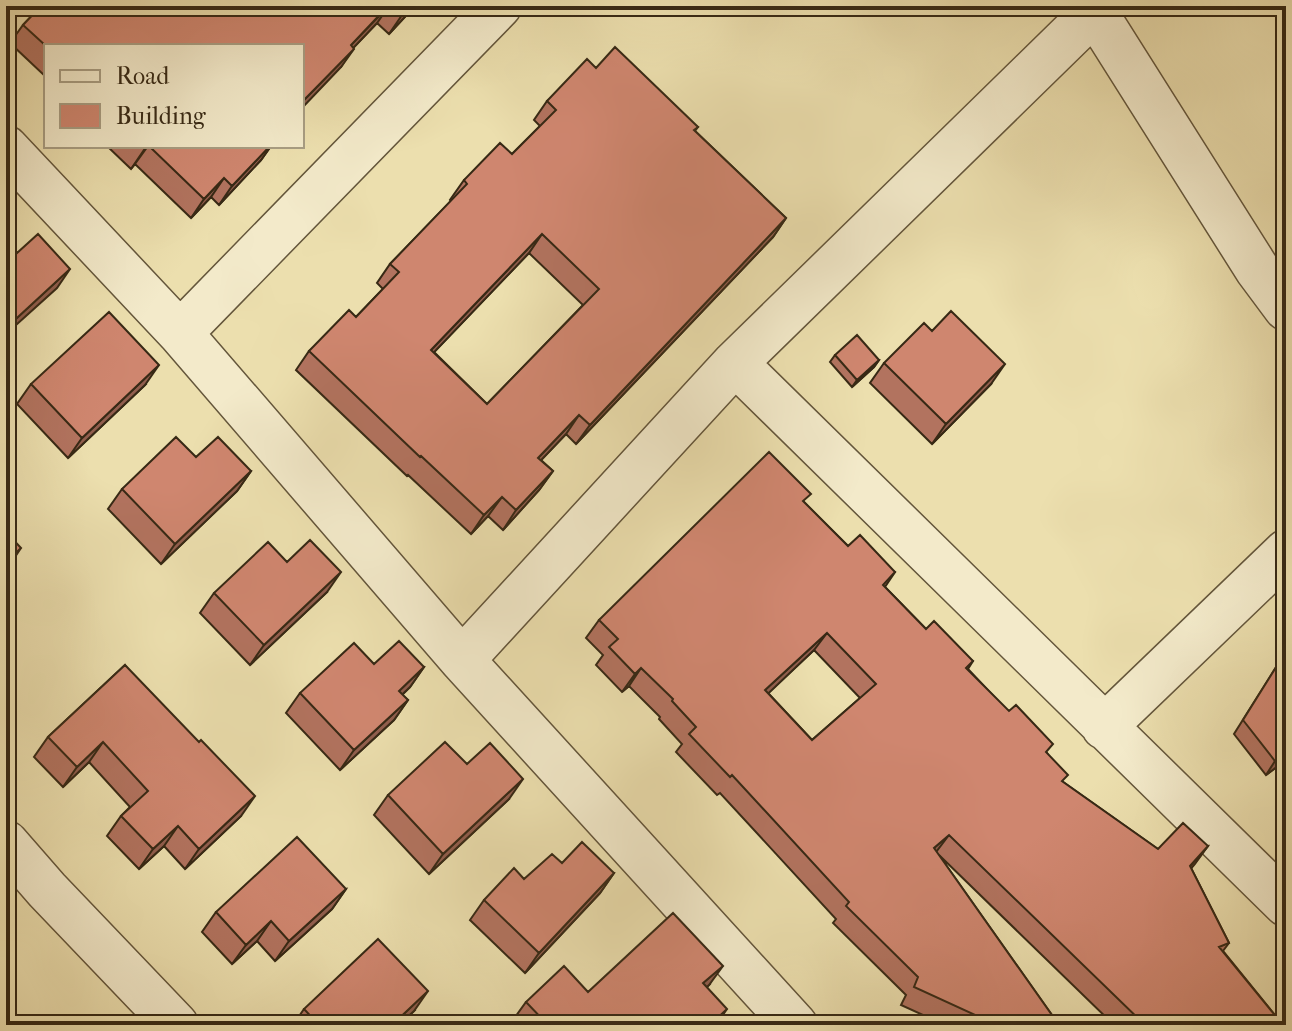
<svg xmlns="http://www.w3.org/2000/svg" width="1292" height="1031" font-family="'IM FELL French Canon',serif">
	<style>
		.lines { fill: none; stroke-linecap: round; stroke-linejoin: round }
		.street-casing { stroke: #64563b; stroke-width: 47 }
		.street { stroke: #f3eaca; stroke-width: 44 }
		.wall { fill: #b2735f; stroke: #372915; stroke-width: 2; fill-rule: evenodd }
		.shaded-wall { fill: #915e4e; stroke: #372915; stroke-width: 2 }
		.building { fill: #cf866f; stroke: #372915; stroke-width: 2; fill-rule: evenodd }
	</style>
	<rect width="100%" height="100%" fill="#ecdfae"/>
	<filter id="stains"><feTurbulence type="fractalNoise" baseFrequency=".0025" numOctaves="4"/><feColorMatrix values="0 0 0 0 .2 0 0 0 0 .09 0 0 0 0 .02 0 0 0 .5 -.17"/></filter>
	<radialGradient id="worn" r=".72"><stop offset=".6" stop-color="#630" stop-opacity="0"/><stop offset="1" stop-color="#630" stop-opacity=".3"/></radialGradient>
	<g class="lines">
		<defs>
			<path id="street" d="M 1091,6 L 1257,269 L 1286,308
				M 6,148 L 180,333 L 462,660 L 795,1025
				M 180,333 L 499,6
				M 735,363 L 1286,904
				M 462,660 L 735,363 L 1095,11
				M 1104,727 L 1286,552
				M 6,843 L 47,890 L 176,1025"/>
		</defs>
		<use href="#street" class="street-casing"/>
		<use href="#street" class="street"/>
	</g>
	<path class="wall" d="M 41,6 L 415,6 L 389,34 L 377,23 L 353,48 L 341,67 L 46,46 L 46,77 L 10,43 L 23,25 Z
		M 596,68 L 698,127 L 695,131 L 786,218 L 773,237 L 576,444 L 566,434 L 541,460 L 553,471 L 539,490 L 503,530 L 488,516 L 471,534 L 408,475 L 407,476 L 296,370 L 309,351 L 356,317 L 383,289 L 377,283 L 390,264 L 451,201 L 450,200 L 464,180 L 512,154 L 540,126 L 534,120 L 547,101 ZM 529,253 L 583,305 L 487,404 L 434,352 Z
		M 107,146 L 271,146 L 261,160 L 219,205 L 211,197 L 191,218 L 135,164 L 131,169 Z
		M 835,355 L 879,360 L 874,367 L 852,387 L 830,362 Z
		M 884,363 L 991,384 L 932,444 L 870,383 Z
		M 31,384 L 145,385 L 68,458 L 17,404 Z
		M 196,457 L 251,471 L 237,491 L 161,564 L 108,509 L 122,489 Z
		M 804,502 L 848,546 L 895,572 L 885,587 L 926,629 L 973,661 L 968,669 L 1047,753 L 1063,782 L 1158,849 L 1208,846 L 1191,868 L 1229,943 L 1223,951 L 1283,1025 L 1114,1025 L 939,855 L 1059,1025 L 945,1025 L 901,1005 L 906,995 L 833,923 L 836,919 L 720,793 L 717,795 L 676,752 L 682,744 L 659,719 L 660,717 L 629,686 L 622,692 L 596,665 L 603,655 L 586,638 L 599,620 ZM 814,650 L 860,698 L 812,740 L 768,693 Z
		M 287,562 L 327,592 L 250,665 L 200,613 L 214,593 Z
		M 1283,656 L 1286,760 L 1266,775 L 1234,734 Z
		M 374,664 L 424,667 L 410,687 L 402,695 L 408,700 L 394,720 L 340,770 L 286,713 L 300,693 Z
		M 125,665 L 241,816 L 185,869 L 164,846 L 139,869 L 107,836 L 121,816 L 130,807 L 89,762 L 63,787 L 34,757 L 48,737 Z
		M 467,764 L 509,799 L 429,874 L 374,815 L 388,795 Z
		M 562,863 L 614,873 L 600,893 L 525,973 L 470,920 L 484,900 L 524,879 Z
		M 346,889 L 332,909 L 275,961 L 257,941 L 232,964 L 202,932 L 216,912 Z
		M 709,985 L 707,987 L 716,1025 L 517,1025 L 513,1020 L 526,1002 L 588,992 Z
		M 304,1009 L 414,1011 L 399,1025 L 293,1025 Z"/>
	<path class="shaded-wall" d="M 389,6 L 377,23 L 338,64 L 351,45 Z
		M 410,6 L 415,6 L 389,34 L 402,15 Z
		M 354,49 L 341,67 L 302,108 L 302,102 Z
		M 148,146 L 135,164 L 131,169 L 144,150 Z
		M 270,146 L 271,146 L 261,160 L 219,205 L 232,186 Z
		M 224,178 L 211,197 L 191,218 L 204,199 Z
		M 786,218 L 773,237 L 576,444 L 590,425 Z
		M 542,234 L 529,253 L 418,369 L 431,350 Z
		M 70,269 L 57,288 L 6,334 L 6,328 Z
		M 879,360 L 874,367 L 852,387 L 857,380 Z
		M 1005,364 L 991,384 L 932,444 L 946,424 Z
		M 159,365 L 145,385 L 68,458 L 82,438 Z
		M 579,415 L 566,434 L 525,477 L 538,458 Z
		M 251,471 L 237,491 L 161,564 L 175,544 Z
		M 553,471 L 539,490 L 503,530 L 516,510 Z
		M 502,497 L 488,516 L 471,534 L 484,515 Z
		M 21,548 L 9,566 L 6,568 L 6,562 Z
		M 341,572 L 327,592 L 250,665 L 264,645 Z
		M 827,633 L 814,650 L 753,708 L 765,690 Z
		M 424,667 L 410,687 L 385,711 L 399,691 Z
		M 641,668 L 629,686 L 622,692 L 635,674 Z
		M 408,700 L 394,720 L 340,770 L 354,750 Z
		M 103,742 L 89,762 L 63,787 L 77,767 Z
		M 1286,753 L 1286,760 L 1266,775 L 1275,761 Z
		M 523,779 L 509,799 L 429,874 L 443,854 Z
		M 255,796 L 241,816 L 185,869 L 199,849 Z
		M 178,826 L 164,846 L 139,869 L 153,849 Z
		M 949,835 L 936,852 L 934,848 Z
		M 1208,846 L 1195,864 L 1178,884 L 1190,866 Z
		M 614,873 L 600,893 L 525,973 L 539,953 Z
		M 346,889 L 332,909 L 275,961 L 289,941 Z
		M 271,921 L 257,941 L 232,964 L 246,945 Z
		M 723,966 L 709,985 L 690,1002 L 703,983 Z
		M 428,991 L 414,1011 L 399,1025 L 392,1025 Z
		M 727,1009 L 716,1025 L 710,1025 Z"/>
	<path class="building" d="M 41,6 L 388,6 L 351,45 L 354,49 L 302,102 L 302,46 L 46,46 L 23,25 Z
		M 392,6 L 410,6 L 402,15 Z
		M 615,47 L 698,127 L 694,130 L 786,218 L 590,425 L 579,415 L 538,458 L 553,471 L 516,510 L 502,497 L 484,515 L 421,456 L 420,457 L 309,351 L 349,310 L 356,317 L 399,272 L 390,264 L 467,184 L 464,180 L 500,143 L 512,154 L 556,110 L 547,101 L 587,59 L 596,68 ZM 542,234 L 599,289 L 487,404 L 431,350 Z
		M 149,146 L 270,146 L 232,186 L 224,178 L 204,199 Z
		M 38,234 L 70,269 L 6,328 L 6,240 L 17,253 Z
		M 951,311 L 1005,364 L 946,424 L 884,363 L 924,323 L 932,331 Z
		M 109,312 L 159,365 L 82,438 L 31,384 Z
		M 857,335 L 879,360 L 857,380 L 835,355 Z
		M 176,437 L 196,457 L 218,437 L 251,471 L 175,544 L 122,489 Z
		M 769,452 L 811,494 L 803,501 L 848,546 L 860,535 L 895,572 L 883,585 L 926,629 L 934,621 L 973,661 L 966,668 L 1009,711 L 1016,705 L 1053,744 L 1046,752 L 1068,775 L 1062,781 L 1158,849 L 1183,823 L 1208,846 L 1190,866 L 1229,943 L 1219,947 L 1283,1025 L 1145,1025 L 949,835 L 934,848 L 1059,1025 L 997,1025 L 914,987 L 918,977 L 846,906 L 849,902 L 732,775 L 730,777 L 689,734 L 696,727 L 672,701 L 673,699 L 641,668 L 635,674 L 609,647 L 618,639 L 599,620 ZM 827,633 L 876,684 L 812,740 L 765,690 Z
		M 6,532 L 21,548 L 6,562 Z
		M 310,540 L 341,572 L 264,645 L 214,593 L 268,542 L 287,562 Z
		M 399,641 L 424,667 L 399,691 L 408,700 L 354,750 L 300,693 L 354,643 L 374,664 Z
		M 1283,656 L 1286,659 L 1286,753 L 1275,761 L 1243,720 Z
		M 125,665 L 199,742 L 201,740 L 255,796 L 199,849 L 178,826 L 153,849 L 121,816 L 148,791 L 103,742 L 77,767 L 48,737 Z
		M 445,742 L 467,764 L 490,743 L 523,779 L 443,854 L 388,795 Z
		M 297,837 L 346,889 L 289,941 L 271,921 L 246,945 L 216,912 Z
		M 582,842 L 614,873 L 539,953 L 484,900 L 514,868 L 524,879 L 552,854 L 562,863 Z
		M 673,913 L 723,966 L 703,983 L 727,1009 L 710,1025 L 548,1025 L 526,1002 L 564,966 L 588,992 Z
		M 378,939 L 428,991 L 392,1025 L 364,1025 L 356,1016 L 347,1025 L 319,1025 L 304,1009 Z"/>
	<rect width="1292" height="1031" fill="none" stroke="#ecdfae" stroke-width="32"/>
	<rect x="8" y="8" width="1276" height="1015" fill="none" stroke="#372915" stroke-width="4"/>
	<rect x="16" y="16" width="1260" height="999" fill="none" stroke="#372915" stroke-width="2"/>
	<rect x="44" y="44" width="260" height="104" fill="#f3eaca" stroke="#a89d82" stroke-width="2"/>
	<rect x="60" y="70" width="40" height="12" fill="#f3eaca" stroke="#a89d82" stroke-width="2"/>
	<text x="116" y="84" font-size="24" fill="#372915">Road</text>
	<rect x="60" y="104" width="40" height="24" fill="#cf866f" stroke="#a89d82" stroke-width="2"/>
	<text x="116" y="124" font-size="24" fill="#372915">Building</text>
	<rect width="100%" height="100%" filter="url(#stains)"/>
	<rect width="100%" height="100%" fill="url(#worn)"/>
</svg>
